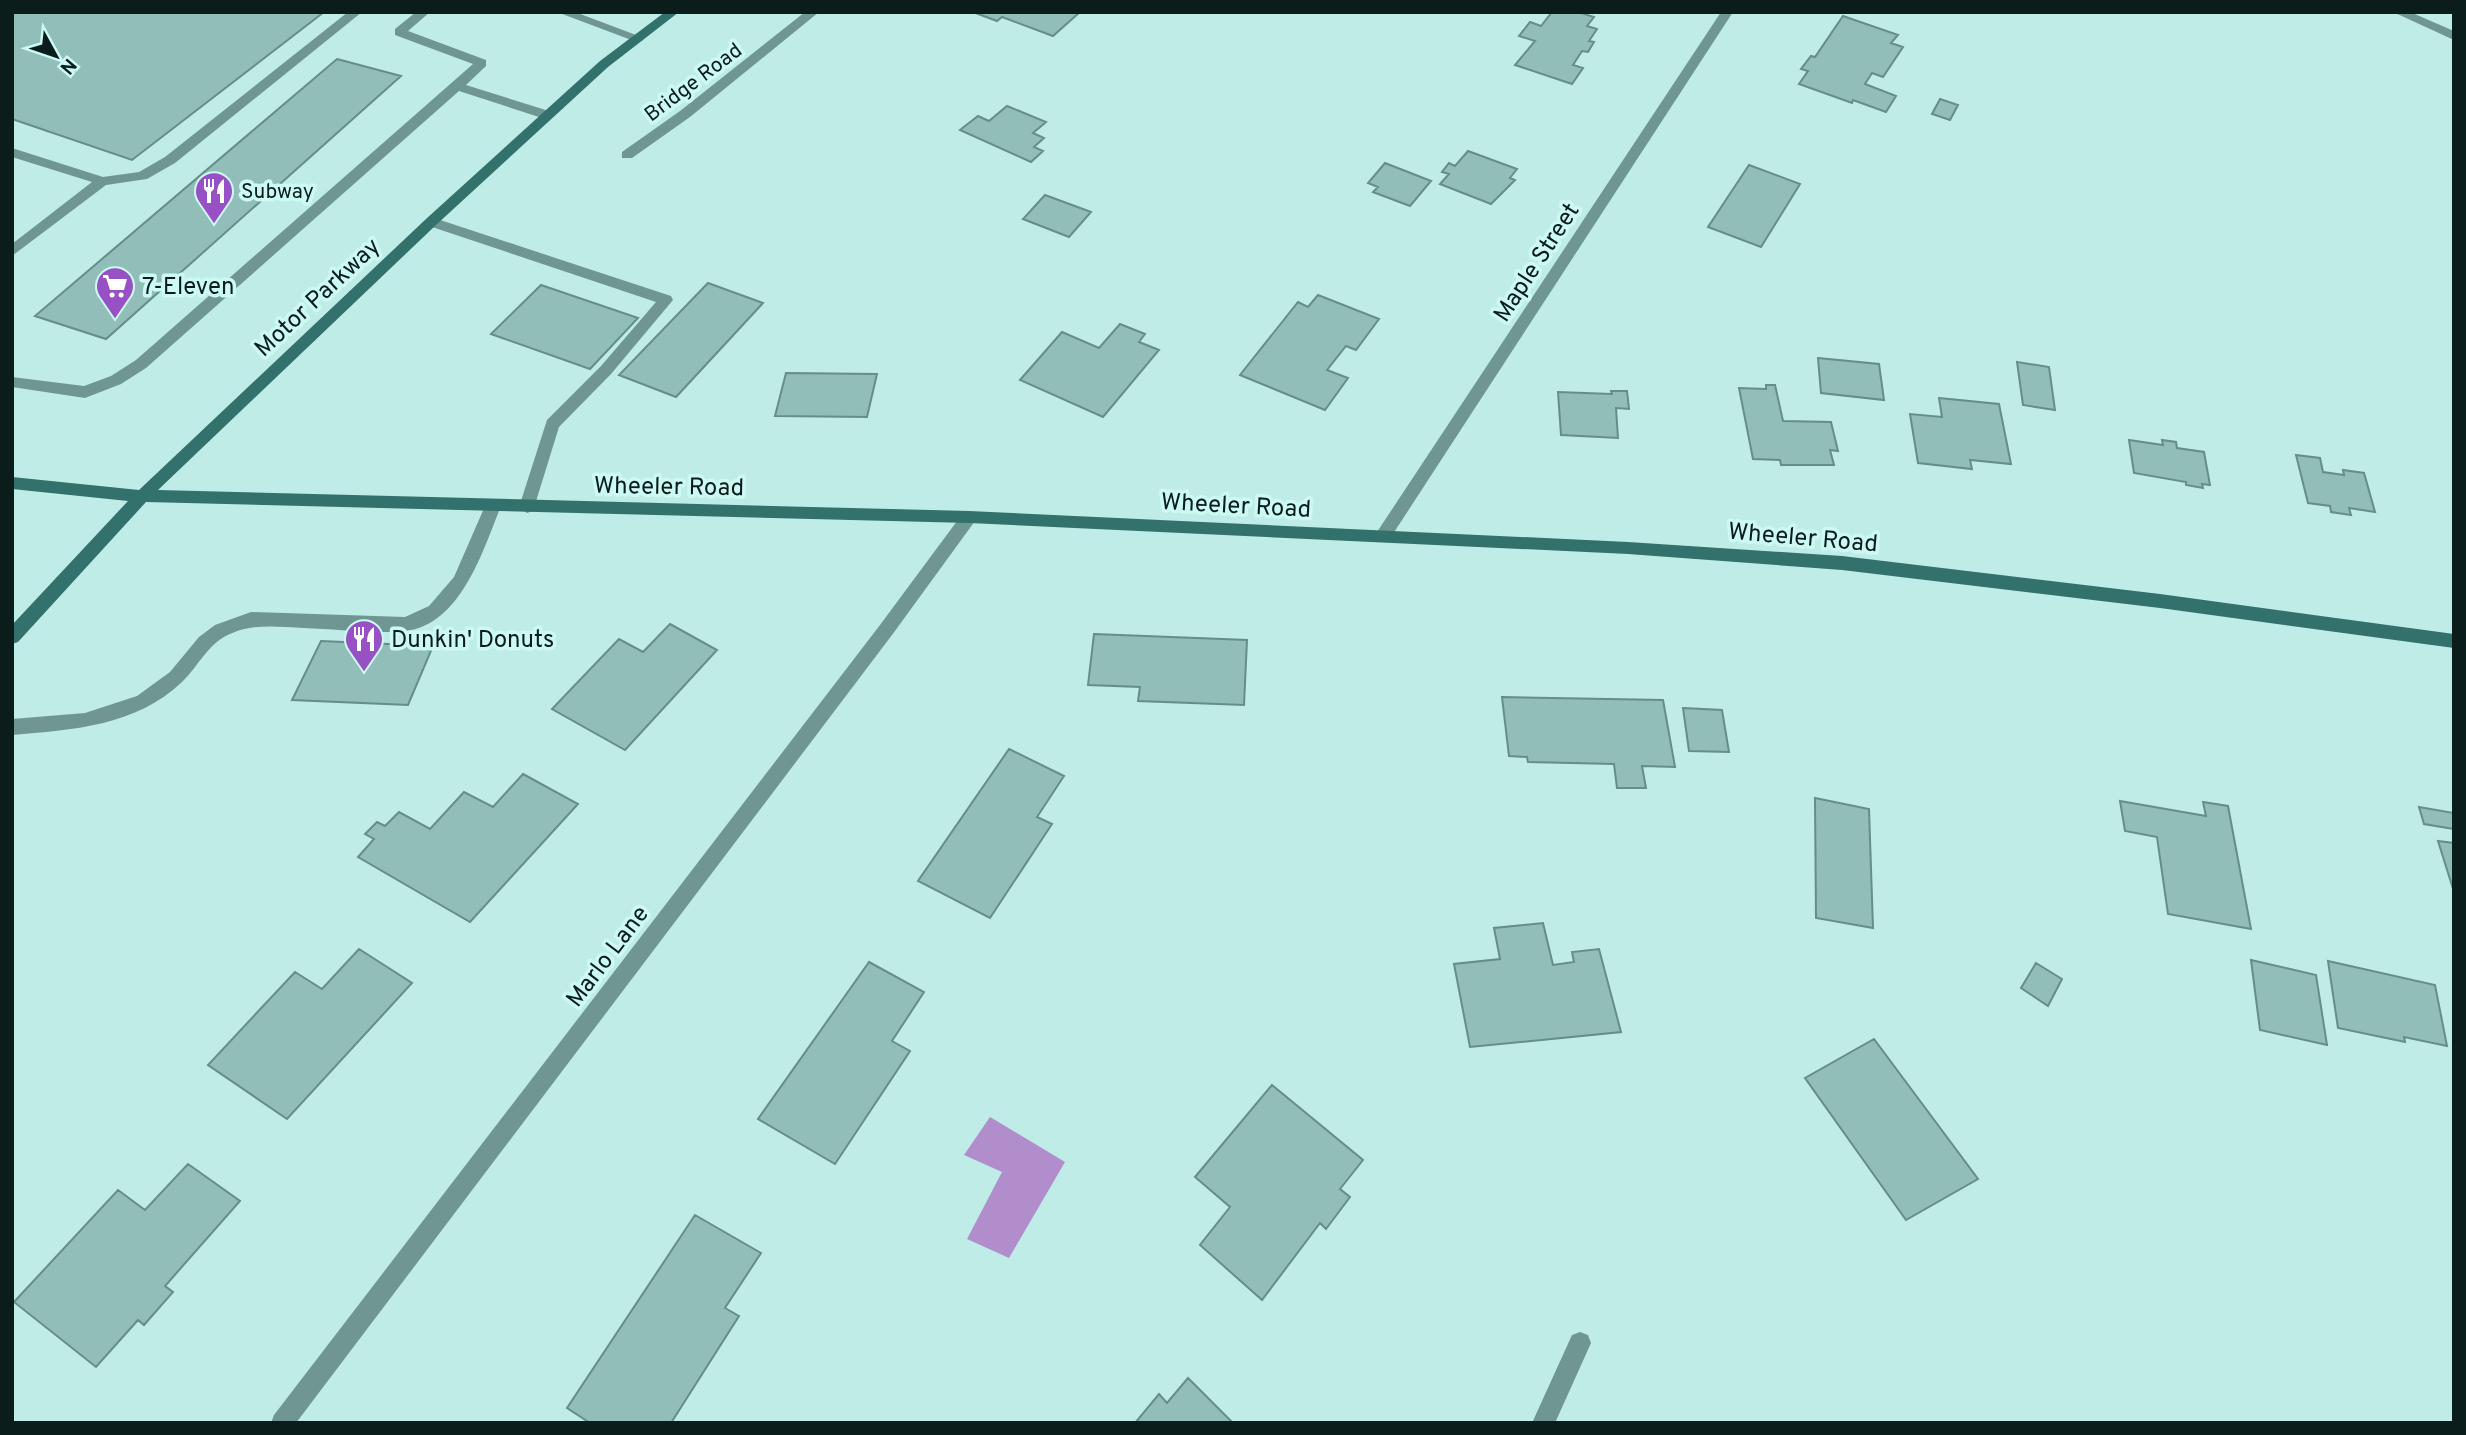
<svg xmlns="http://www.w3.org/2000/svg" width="2466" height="1435" font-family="Overpass,sans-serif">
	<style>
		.water { fill: #b18ecb }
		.building { fill: #92beb9; stroke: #648e8a; stroke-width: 2 }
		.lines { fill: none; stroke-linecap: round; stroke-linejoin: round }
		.service { fill: #6f9692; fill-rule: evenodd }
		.minor { fill: #6f9692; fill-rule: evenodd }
		.secondary { fill: #33716c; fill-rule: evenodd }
		.labels { text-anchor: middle; stroke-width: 7; stroke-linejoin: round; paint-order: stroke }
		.far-street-label { font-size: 21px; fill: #0b1d1b; stroke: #ccf9f4 }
		.far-poi-label { font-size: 21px; fill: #0b1d1b; stroke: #ccf9f4; text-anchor: start }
		.street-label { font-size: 24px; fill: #0b1d1b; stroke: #ccf9f4 }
		.poi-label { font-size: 24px; fill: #0b1d1b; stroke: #ccf9f4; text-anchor: start }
	</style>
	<rect width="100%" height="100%" fill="#bfece7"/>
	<path class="water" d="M 990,1117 L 1065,1162 L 1009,1258 L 967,1239 L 1002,1172 L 964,1155 Z"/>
	<path class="building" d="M 12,12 L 324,12 L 132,160 L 12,119 Z
		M 973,12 L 1080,12 L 1053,36 L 1002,17 L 997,21 Z
		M 1552,12 L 1578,12 L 1594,17 L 1587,26 L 1597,29 L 1589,41 L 1594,42 L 1588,52 L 1582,51 L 1573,65 L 1583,68 L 1572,84 L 1515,65 L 1535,41 L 1519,36 L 1530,22 L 1541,26 Z
		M 1843,16 L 1898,35 L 1891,43 L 1903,47 L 1883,77 L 1872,73 L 1865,84 L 1896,96 L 1886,112 L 1853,100 L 1852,103 L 1799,84 L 1808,71 L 1801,69 L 1811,56 L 1815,57 Z
		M 337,59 L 401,76 L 106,339 L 35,316 Z
		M 1940,99 L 1958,105 L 1950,120 L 1932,114 Z
		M 1007,106 L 1046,122 L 1033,133 L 1044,138 L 1034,147 L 1043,151 L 1031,162 L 960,130 L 978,116 L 989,121 Z
		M 1468,151 L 1517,169 L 1510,178 L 1515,180 L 1491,204 L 1440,184 L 1449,174 L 1442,172 L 1449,163 L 1455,166 Z
		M 1385,163 L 1431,181 L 1410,206 L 1373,192 L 1378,187 L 1368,183 Z
		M 1749,165 L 1800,184 L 1761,247 L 1708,227 Z
		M 1045,195 L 1091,212 L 1069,237 L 1023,219 Z
		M 708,283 L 763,303 L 676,397 L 619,375 Z
		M 541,285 L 638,318 L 590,369 L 491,334 Z
		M 1318,295 L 1379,319 L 1356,350 L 1346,346 L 1327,370 L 1348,378 L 1325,410 L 1240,375 L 1298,302 L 1308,307 Z
		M 1120,324 L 1145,334 L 1139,342 L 1159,350 L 1103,417 L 1020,380 L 1062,332 L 1099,348 Z
		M 1818,358 L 1879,364 L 1884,400 L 1821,393 Z
		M 2017,362 L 2049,367 L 2055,410 L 2023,405 Z
		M 786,373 L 877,374 L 867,417 L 775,416 Z
		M 1766,385 L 1775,385 L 1783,421 L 1831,422 L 1838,451 L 1830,450 L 1834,465 L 1781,465 L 1780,460 L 1753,459 L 1739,388 L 1766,389 Z
		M 1611,391 L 1627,391 L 1629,409 L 1616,408 L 1618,438 L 1561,435 L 1558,392 L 1612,394 Z
		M 1939,398 L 1999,404 L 2011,464 L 1970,460 L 1972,469 L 1918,463 L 1910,414 L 1942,417 Z
		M 2129,440 L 2163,445 L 2162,440 L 2176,442 L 2177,448 L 2204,452 L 2210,485 L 2202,484 L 2203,488 L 2186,485 L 2186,482 L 2134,473 Z
		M 2296,455 L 2320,458 L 2323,472 L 2344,475 L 2343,470 L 2364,473 L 2375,512 L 2349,508 L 2351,515 L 2331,512 L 2330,506 L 2308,503 Z
		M 670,624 L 717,650 L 625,750 L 552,709 L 619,639 L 643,652 Z
		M 1094,634 L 1247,640 L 1244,705 L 1138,701 L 1140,687 L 1088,685 Z
		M 321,641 L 433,646 L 408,705 L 292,700 Z
		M 1502,697 L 1663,700 L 1675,767 L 1642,766 L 1646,788 L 1617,788 L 1614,764 L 1528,762 L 1527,757 L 1509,756 Z
		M 1683,708 L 1722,710 L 1729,752 L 1689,751 Z
		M 1009,749 L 1064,776 L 1037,817 L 1052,824 L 990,918 L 918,881 Z
		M 523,774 L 578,804 L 470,922 L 358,857 L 374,839 L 365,834 L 377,822 L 385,826 L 399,812 L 430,829 L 464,792 L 493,807 Z
		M 1815,798 L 1869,809 L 1873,928 L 1816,918 Z
		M 2120,801 L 2206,816 L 2203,802 L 2228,806 L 2251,929 L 2168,914 L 2157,837 L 2125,831 Z
		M 2419,807 L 2454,813 L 2454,829 L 2424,824 Z
		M 2438,841 L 2454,843 L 2454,892 Z
		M 1543,923 L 1553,965 L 1574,962 L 1572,952 L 1599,949 L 1621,1032 L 1470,1047 L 1454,964 L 1500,959 L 1494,928 Z
		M 359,949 L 412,983 L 287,1119 L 208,1065 L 295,972 L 322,989 Z
		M 2251,960 L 2316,975 L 2327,1045 L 2260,1030 Z
		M 2328,961 L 2435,985 L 2447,1046 L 2404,1037 L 2405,1042 L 2338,1028 Z
		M 869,962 L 924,992 L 892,1041 L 910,1051 L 835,1164 L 758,1119 Z
		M 2036,963 L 2062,979 L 2048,1006 L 2021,988 Z
		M 1874,1039 L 1978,1179 L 1906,1220 L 1805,1078 Z
		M 1272,1085 L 1363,1160 L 1340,1189 L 1350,1197 L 1326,1229 L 1320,1223 L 1262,1300 L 1200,1245 L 1230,1207 L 1195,1177 Z
		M 188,1164 L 240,1201 L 165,1286 L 173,1292 L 144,1325 L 138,1320 L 96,1367 L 14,1302 L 118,1190 L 145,1210 Z
		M 695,1215 L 761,1253 L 725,1308 L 739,1316 L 671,1423 L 590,1423 L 567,1408 Z
		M 1188,1378 L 1233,1423 L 1135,1423 L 1159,1394 L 1167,1403 Z"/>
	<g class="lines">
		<path class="service" d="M 348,12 L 362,12 L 175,163 L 147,179 L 106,185 L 12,256 L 12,244 L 92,182 L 12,157 L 12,148 L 103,177 L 139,172 L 165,157 Z
			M 416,12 L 430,12 L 408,31 L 486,60 L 486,66 L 466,85 L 552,112 L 552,118 L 542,118 L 459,91 L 146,368 L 121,384 L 85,398 L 12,387 L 12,377 L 84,386 L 111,376 L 136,360 L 473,64 L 395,35 L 395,29 Z
			M 557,12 L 575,12 L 644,38 L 642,41 L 634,41 Z
			M 2393,12 L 2410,12 L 2454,31 L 2454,40 Z
			M 431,217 L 671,296 L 673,300 L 611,374 L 559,427 L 533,511 L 527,513 L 519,507 L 547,420 L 601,366 L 656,302 L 426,225 L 424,222 Z
			M 493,500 L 501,506 C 483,550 461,625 405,631 C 374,634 335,629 304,628 C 278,627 254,623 230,634 C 208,643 198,667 182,682 C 136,726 72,730 12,735 L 12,719 L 85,713 L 137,696 L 170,672 L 199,637 L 215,625 L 251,612 L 405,617 L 429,606 L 454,577 L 485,506 Z"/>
		<path class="minor" d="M 805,12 L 819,12 L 690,117 L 632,158 L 622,158 L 622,152 L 680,111 Z
			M 1721,12 L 1733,12 L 1389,540 L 1377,540 L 1375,536 L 1377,532 Z
			M 969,511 L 977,517 L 975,521 L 892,635 L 296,1423 L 271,1423 L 274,1415 L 880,625 L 963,513 Z
			M 1580,1332 L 1588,1335 L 1591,1343 L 1555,1423 L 1532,1423 L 1572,1335 Z"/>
		<path class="secondary" d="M 665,12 L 679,12 L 608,67 L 436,225 L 158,490 L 969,511 L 1628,542 L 1842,556 L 2160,594 L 2454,634 L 2454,648 L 2160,608 L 1842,570 L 1628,554 L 969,523 L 146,502 L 18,642 L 12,644 L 12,625 L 128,501 L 12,489 L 12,477 L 139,490 L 426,219 L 600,61 Z"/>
	</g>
	<defs>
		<symbol id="restaurant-pin" viewBox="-11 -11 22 30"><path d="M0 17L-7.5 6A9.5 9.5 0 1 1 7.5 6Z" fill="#9851c4" stroke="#ccf9f4"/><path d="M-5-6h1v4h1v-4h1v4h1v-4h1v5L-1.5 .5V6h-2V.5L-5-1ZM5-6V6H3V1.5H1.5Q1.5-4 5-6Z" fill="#fff"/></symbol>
		<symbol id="supermarket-pin" viewBox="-11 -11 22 30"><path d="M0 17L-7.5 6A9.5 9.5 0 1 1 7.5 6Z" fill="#9851c4" stroke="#ccf9f4"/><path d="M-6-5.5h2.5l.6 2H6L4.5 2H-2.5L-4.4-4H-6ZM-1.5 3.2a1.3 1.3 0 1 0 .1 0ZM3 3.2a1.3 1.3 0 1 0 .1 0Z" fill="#fff"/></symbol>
	</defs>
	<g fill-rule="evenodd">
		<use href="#restaurant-pin" x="192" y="169" width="44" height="60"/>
		<use href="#supermarket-pin" x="93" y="264" width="44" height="60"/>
		<use href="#restaurant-pin" x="342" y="617" width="44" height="60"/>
	</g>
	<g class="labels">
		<g class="far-street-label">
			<text transform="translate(693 82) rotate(-37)" y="7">Bridge Road</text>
		</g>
		<g class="far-poi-label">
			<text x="241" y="198">Subway</text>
		</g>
		<g class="street-label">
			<text transform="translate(1536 262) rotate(-57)" y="8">Maple Street</text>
			<text transform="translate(317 297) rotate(-43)" y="8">Motor Parkway</text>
			<text transform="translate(669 486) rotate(1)" y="8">Wheeler Road</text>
			<text transform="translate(1236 505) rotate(3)" y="8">Wheeler Road</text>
			<text transform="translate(1803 537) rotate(5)" y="8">Wheeler Road</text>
			<text transform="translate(607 956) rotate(-53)" y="8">Marlo Lane</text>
		</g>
		<g class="poi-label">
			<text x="142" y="294">7-Eleven</text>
			<text x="391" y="647">Dunkin' Donuts</text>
		</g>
	</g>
	<rect width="2466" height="1435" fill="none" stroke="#0b1d1b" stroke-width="28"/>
	<g transform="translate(56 56) rotate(130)" stroke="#ccf9f4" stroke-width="5" paint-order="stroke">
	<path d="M0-5L12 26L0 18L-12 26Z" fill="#0b1d1b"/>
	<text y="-10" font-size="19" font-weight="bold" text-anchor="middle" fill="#0b1d1b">N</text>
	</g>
</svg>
